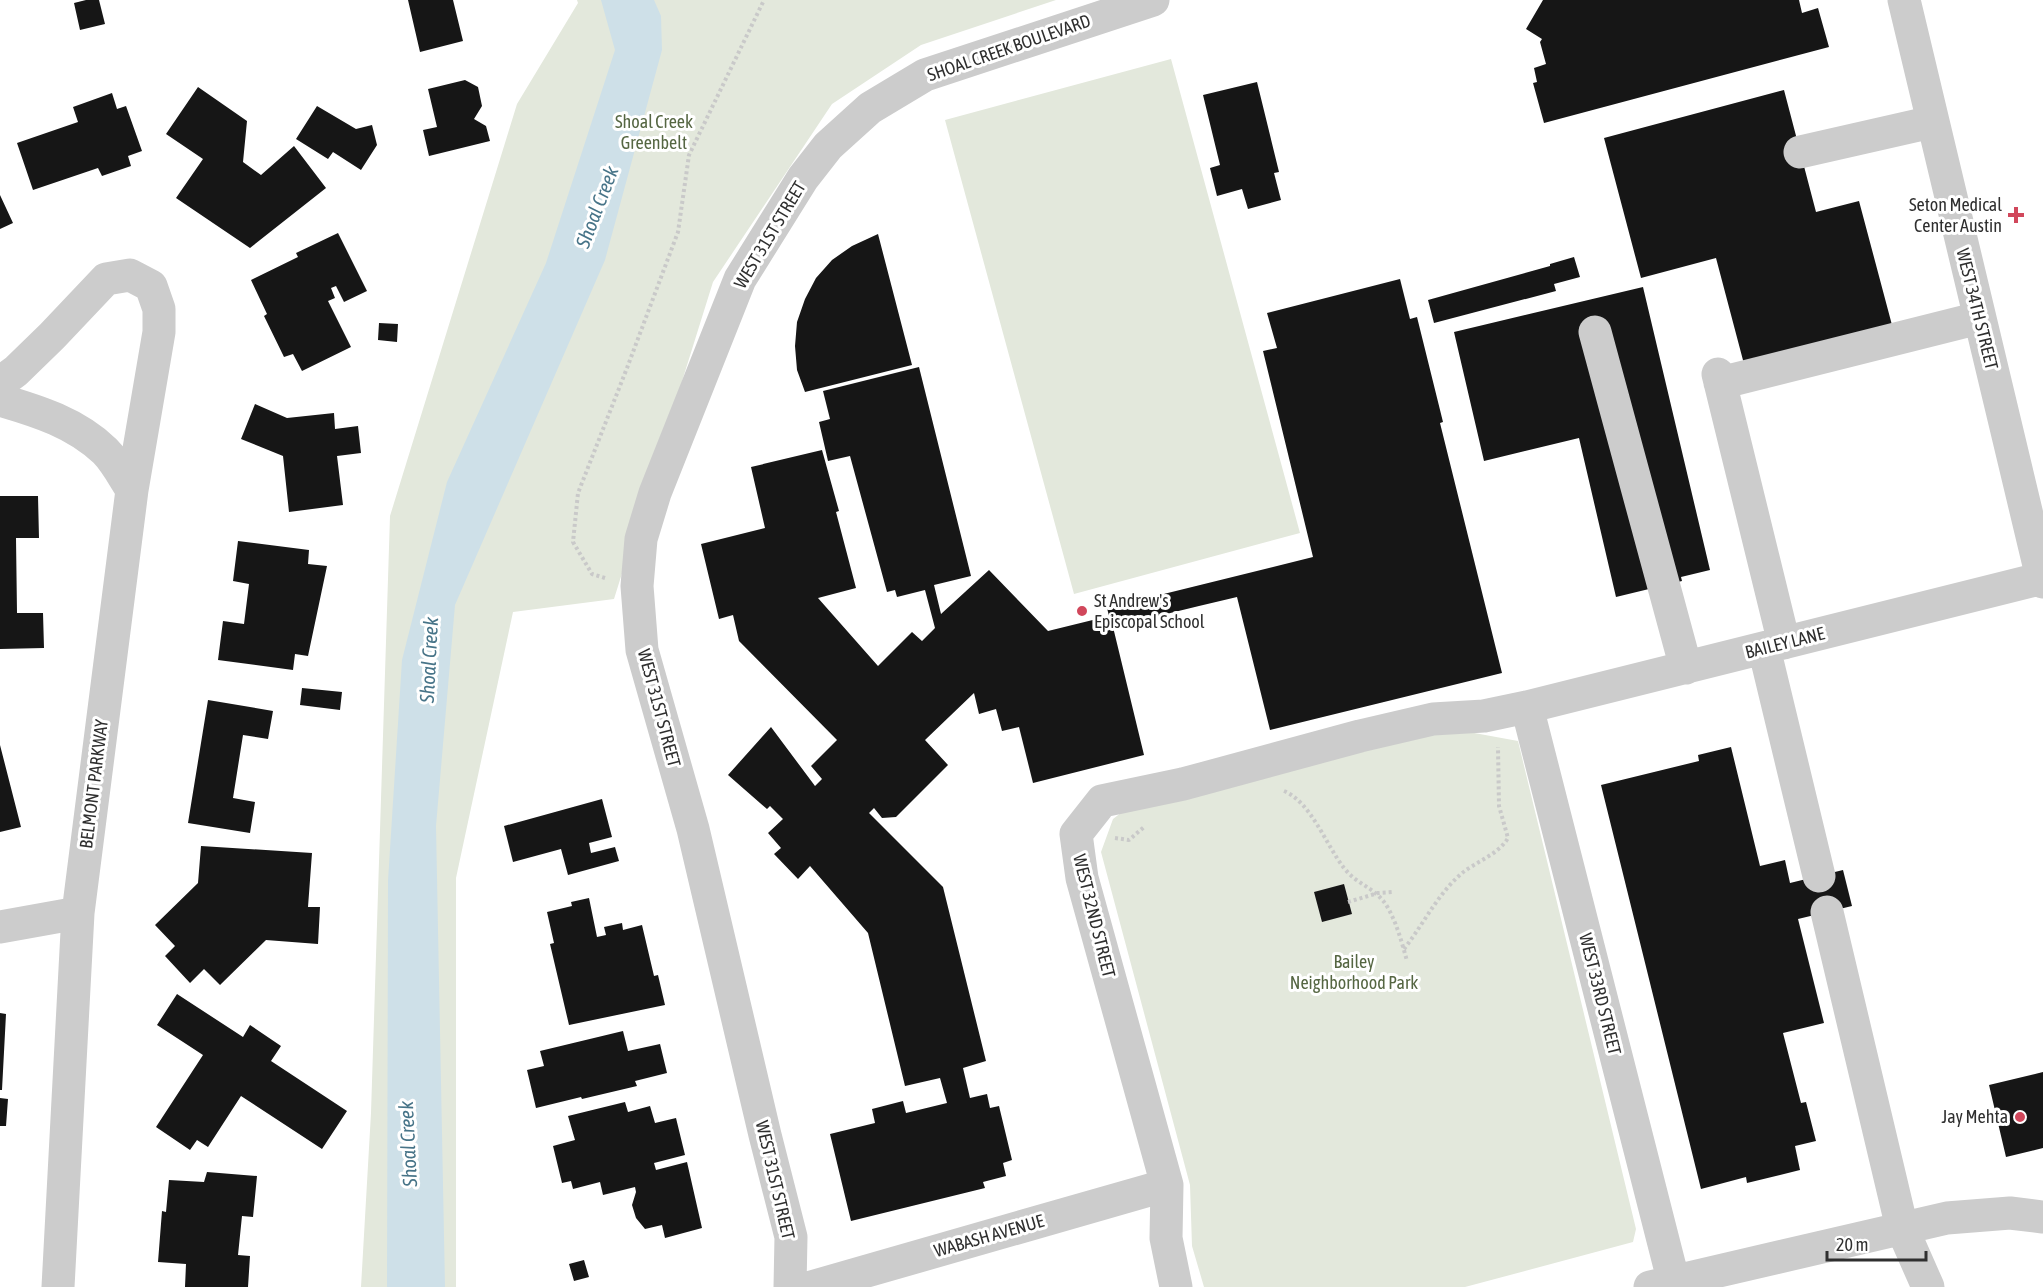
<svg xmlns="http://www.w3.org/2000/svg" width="2043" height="1287" font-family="'Asap Condensed',sans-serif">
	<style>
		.green { fill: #e3e8dc }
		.water { fill: #cee0e8 }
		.building { fill: #161616 }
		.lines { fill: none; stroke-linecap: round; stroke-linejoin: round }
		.path { stroke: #c9c9c9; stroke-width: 4; stroke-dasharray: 3 3; stroke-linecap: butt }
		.minor { stroke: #ccc; stroke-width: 33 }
		.poi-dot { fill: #d1475b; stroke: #fff; stroke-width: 2 }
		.labels { text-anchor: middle; stroke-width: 6; stroke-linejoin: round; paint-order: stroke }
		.street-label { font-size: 18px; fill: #2f2f2f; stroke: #fff }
		.park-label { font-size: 18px; fill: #556642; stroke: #fff }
		.poi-label { font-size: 18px; fill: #2f2f2f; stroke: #fff; text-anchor: end }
		.water-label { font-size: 20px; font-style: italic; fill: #477488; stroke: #fff }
	</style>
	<rect width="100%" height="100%" fill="#fff"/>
	<path class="green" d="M 577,0 L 1056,0 L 921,45 L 832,104 L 713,282 L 614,599 L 513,612 L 456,878 L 456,1287 L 361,1287 L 371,1113 L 390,516 L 517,104 L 578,3 Z
		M 1171,59 L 1300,533 L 1074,594 L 945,120 Z
		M 1436,726 L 1518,741 L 1636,1229 L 1633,1242 L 1465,1287 L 1204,1287 L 1192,1246 L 1190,1185 L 1101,852 L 1113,819 L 1131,805 Z"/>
	<path class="water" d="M 601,0 L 654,0 L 661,16 L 662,50 L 605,260 L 455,605 L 436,826 L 445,1287 L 387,1287 L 388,881 L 402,660 L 447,482 L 546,263 L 615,50 Z"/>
	<path class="building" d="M 86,0 L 99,0 L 105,24 L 80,30 L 74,3 Z
		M 408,0 L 453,0 L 463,41 L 420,52 Z
		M 1543,0 L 1799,0 L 1802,13 L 1818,8 L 1829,47 L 1544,123 L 1533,83 L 1537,82 L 1534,68 L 1546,64 L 1540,42 L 1542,39 L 1526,29 Z
		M 465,80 L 478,87 L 482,106 L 474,119 L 486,126 L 490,141 L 429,156 L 423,130 L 437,127 L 428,89 Z
		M 1257,82 L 1279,172 L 1274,173 L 1281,200 L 1248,209 L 1242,189 L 1217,196 L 1210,168 L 1220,165 L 1203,95 Z
		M 198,87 L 247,121 L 243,162 L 261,175 L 294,146 L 326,188 L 250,248 L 176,198 L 203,159 L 166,134 Z
		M 1784,90 L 1816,212 L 1859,201 L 1892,325 L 1744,364 L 1716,258 L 1641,278 L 1604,138 Z
		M 112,93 L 117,109 L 126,106 L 142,151 L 128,156 L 131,166 L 102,176 L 98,168 L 33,190 L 17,143 L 78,122 L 73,107 Z
		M 317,106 L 356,129 L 372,125 L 377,145 L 361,170 L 333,152 L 328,159 L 296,139 Z
		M 0,195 L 13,223 L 0,229 Z
		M 338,233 L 367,291 L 344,302 L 336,286 L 331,288 L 335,298 L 328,301 L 351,347 L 302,371 L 293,354 L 284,357 L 264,316 L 267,314 L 251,280 L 298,257 L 296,253 Z
		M 878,234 L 912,365 L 805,392 L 797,370 L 795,346 L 797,322 L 805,299 L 816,278 L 832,260 L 852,246 Z
		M 1574,257 L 1580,277 L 1554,284 L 1556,291 L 1434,323 L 1428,300 L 1550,266 L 1550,264 Z
		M 1400,279 L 1410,319 L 1417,317 L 1443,422 L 1440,423 L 1502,673 L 1270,730 L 1237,597 L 1199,606 L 1113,627 L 1144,755 L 1033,783 L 1019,727 L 1002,731 L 996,709 L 979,714 L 974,693 L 925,740 L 948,765 L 896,817 L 882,818 L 874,808 L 869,813 L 943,887 L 986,1061 L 963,1068 L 970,1098 L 987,1094 L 990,1108 L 999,1106 L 1012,1160 L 1003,1163 L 1006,1176 L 983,1182 L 985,1188 L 851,1221 L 830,1134 L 875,1123 L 872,1109 L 903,1101 L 906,1113 L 947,1103 L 940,1078 L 905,1086 L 868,933 L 810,866 L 798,879 L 774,854 L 781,848 L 768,833 L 783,819 L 770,806 L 767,809 L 728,775 L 771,727 L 815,786 L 822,779 L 811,766 L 837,740 L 739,641 L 733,615 L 719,619 L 701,544 L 765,528 L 751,467 L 822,450 L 839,511 L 836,512 L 856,588 L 818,598 L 878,666 L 912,632 L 922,641 L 935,628 L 925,590 L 897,597 L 895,590 L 887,592 L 850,456 L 828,461 L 819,422 L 830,419 L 823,391 L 919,367 L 971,576 L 934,585 L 941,614 L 989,570 L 1048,631 L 1109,616 L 1107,608 L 1313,557 L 1263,351 L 1277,348 L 1267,313 Z
		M 1643,287 L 1710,570 L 1681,577 L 1682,581 L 1616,597 L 1579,438 L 1484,461 L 1454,332 Z
		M 379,323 L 398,324 L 397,342 L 378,340 Z
		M 255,404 L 287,418 L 334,413 L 335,429 L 358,426 L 361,453 L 337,456 L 343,505 L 289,512 L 283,456 L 241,439 Z
		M 0,496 L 38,496 L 39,538 L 16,538 L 17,613 L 43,613 L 44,648 L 0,649 Z
		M 238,541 L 309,550 L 308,564 L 327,566 L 308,656 L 295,654 L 293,670 L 218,660 L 223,621 L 244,624 L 249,584 L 233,581 Z
		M 302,688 L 342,692 L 340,710 L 300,705 Z
		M 208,700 L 273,711 L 268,739 L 243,735 L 233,798 L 255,802 L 250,833 L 188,823 Z
		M 0,745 L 21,827 L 0,832 Z
		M 1731,747 L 1760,866 L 1785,860 L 1790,883 L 1843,870 L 1852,906 L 1798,919 L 1824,1023 L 1783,1033 L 1801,1103 L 1806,1102 L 1816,1141 L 1795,1146 L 1800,1170 L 1747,1183 L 1746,1177 L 1701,1189 L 1601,785 L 1699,761 L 1698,755 Z
		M 602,799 L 612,837 L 589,843 L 591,853 L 615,847 L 619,861 L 568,875 L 561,849 L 513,862 L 504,826 Z
		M 201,846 L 312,853 L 308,907 L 320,907 L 318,944 L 266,940 L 220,985 L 204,969 L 190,983 L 165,956 L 175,946 L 155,925 L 198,883 Z
		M 1344,884 L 1352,914 L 1322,922 L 1314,892 Z
		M 589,898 L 597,937 L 606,935 L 604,927 L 622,923 L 623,930 L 642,925 L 654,976 L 658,975 L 665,1005 L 569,1025 L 550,944 L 554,943 L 547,912 L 572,906 L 571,902 Z
		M 177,994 L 243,1037 L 250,1025 L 281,1046 L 271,1061 L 347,1111 L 322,1149 L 241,1096 L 208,1147 L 197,1140 L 190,1150 L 156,1127 L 203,1055 L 157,1025 Z
		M 0,1013 L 6,1014 L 2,1090 L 0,1090 Z
		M 623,1031 L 628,1051 L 660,1044 L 667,1073 L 635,1081 L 637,1086 L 582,1099 L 581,1097 L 536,1108 L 527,1070 L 544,1066 L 540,1051 Z
		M 2043,1072 L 2043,1148 L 2006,1157 L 1989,1085 Z
		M 0,1098 L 8,1099 L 6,1126 L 0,1126 Z
		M 625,1102 L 628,1112 L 650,1106 L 655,1123 L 676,1118 L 685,1155 L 654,1163 L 656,1170 L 687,1162 L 702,1228 L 665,1238 L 662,1225 L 645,1229 L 636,1218 L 632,1205 L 636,1192 L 635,1187 L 603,1195 L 600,1182 L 573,1189 L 571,1181 L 562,1183 L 553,1146 L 575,1140 L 568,1116 Z
		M 207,1172 L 257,1176 L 253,1217 L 242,1216 L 238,1255 L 250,1256 L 248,1287 L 185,1287 L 186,1264 L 158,1262 L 162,1211 L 166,1212 L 169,1180 L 204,1182 Z
		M 584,1260 L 589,1277 L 574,1281 L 569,1264 Z"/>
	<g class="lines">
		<path class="path" d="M 605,578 L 592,574 L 573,542 L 578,493 L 627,368 L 678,232 L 689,155 L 764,0
			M 1284,791 C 1311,802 1326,845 1344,868 C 1358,886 1376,887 1388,908 C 1397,924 1402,943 1407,961
			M 1115,838 L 1129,840 L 1144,827
			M 1348,902 L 1378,893 L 1392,892
			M 1404,949 C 1423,925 1437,895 1461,874 C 1475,862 1498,855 1508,838 L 1499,806 L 1498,747"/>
		<path class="minor" d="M 1904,0 L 2043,582
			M 1800,152 L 1932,122
			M 1595,332 L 1686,668
			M 1718,374 L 1784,643
			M 0,383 L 16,371 L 52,336 L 106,279 L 130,275 L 151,286 L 159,309 L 159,332 L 132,490 L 78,913 L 58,1287
			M 1720,383 L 1979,318
			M 0,400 C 38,411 76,423 105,451 C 116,462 124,478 132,490
			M 1764,648 L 1819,876
			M 1527,707 L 1675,1287
			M 1827,912 L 1902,1228 L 1928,1287
			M 0,927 L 78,913
			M 790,1287 L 791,1237 L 765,1135 L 693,829 L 642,650 L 637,586 L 641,539 L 655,493 L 740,279 L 803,178 L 828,146 L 870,108 L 925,75 L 1153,0
			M 811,1287 L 1167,1185
			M 1176,1287 L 1166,1238 L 1167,1185 L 1082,878 L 1076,834 L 1102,801 L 1183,784 L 1360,736 L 1433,719 L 1484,716 L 1527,707 L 2043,578
			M 1650,1287 L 1947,1218 L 2010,1213 L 2043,1217"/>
	</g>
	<g class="poi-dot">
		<path d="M2013 206h6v6h6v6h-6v6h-6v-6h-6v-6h6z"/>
		<circle cx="1082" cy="611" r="6"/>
		<circle cx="2020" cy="1117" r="6"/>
	</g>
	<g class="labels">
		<g class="street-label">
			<text transform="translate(1009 48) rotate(-19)" y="6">SHOAL CREEK BOULEVARD</text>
			<text transform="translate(770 235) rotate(-59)" y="6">WEST 31ST STREET</text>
			<text transform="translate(1977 309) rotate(76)" y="6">WEST 34TH STREET</text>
			<text transform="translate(1785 643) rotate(-14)" y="6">BAILEY LANE</text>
			<text transform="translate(659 708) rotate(75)" y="6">WEST 31ST STREET</text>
			<text transform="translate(94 784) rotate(-83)" y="6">BELMONT PARKWAY</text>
			<text transform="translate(1094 916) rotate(76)" y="6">WEST 32ND STREET</text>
			<text transform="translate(1600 994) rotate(76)" y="6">WEST 33RD STREET</text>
			<text transform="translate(775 1180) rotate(77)" y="6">WEST 31ST STREET</text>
			<text transform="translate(989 1236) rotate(-16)" y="6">WABASH AVENUE</text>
		</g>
		<g class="park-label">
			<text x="654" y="128">Shoal Creek<tspan x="654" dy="21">Greenbelt</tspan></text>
			<text x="1354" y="968">Bailey<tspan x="1354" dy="21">Neighborhood Park</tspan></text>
		</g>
		<g class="poi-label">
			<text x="2002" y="211">Seton Medical<tspan x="2002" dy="21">Center Austin</tspan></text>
			<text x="1094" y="607" text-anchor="start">St Andrew's<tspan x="1094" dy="21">Episcopal School</tspan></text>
			<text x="2008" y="1123">Jay Mehta</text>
		</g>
		<g class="water-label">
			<text transform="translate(597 207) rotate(-69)" y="7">Shoal Creek</text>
			<text transform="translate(429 660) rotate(-87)" y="7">Shoal Creek</text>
			<text transform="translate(408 1144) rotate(-93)" y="7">Shoal Creek</text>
		</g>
	</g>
	<path d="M1827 1251v9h99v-9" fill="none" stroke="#2f2f2f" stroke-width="3"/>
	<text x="1836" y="1251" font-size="18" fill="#2f2f2f" stroke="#ffffff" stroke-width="4.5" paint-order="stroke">20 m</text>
</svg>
